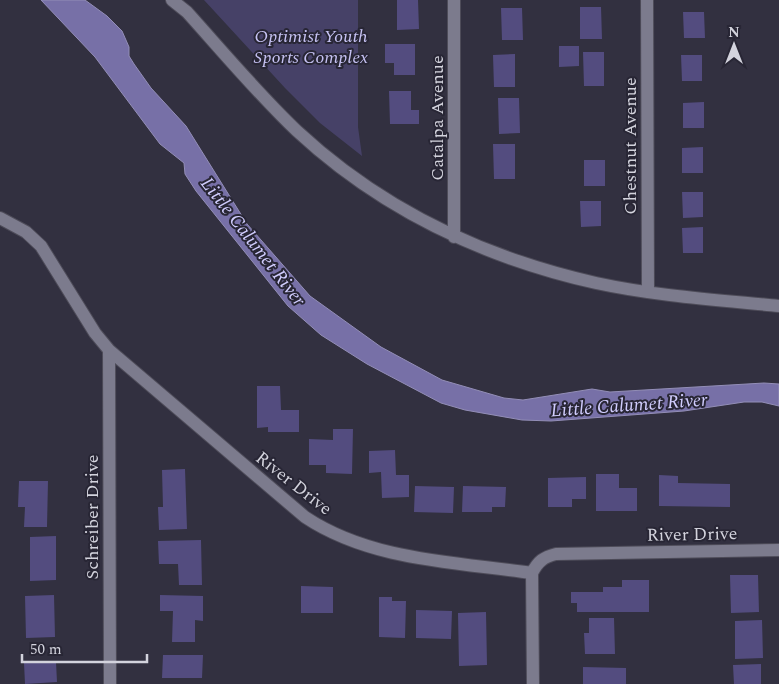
<svg xmlns="http://www.w3.org/2000/svg" width="779" height="684" font-family="Spectral,serif">
	<style>
		.green { fill: #464167 }
		.water { fill: #7770a7; stroke: #938eb7 }
		.building { fill: #534c7f }
		.lines { fill: none; stroke-linecap: round; stroke-linejoin: round }
		.minor-casing { stroke: #4e4c59; stroke-width: 14 }
		.minor { stroke: #7c7b8d; stroke-width: 12 }
		.labels { text-anchor: middle; stroke-width: 4; stroke-linejoin: round; paint-order: stroke }
		.park-label { font-size: 18px; font-style: italic; fill: #c7c3f4; stroke: #282635 }
		.street-label { font-size: 18px; fill: #d3d3dd; stroke: #282635 }
		.water-label { font-size: 19px; font-style: italic; fill: #d0ccfd; stroke: #282635 }
	</style>
	<rect width="100%" height="100%" fill="#323040"/>
	<path class="green" d="M 204,0 L 358,0 L 358,127 L 362,156 L 320,123 L 285,88 Z"/>
	<path class="water" d="M 41,0 L 85,0 L 107,16 L 122,31 L 129,47 L 129,56 L 134,64 L 151,88 L 186,126 L 247,224 L 310,296 L 381,347 L 442,380 L 504,398 L 523,400 L 592,389 L 610,392 L 764,383 L 779,384 L 779,406 L 762,402 L 744,402 L 684,411 L 551,421 L 522,420 L 465,410 L 441,403 L 367,364 L 321,335 L 288,306 L 196,191 L 185,174 L 184,163 L 160,144 L 95,57 Z"/>
	<path class="building" d="M 397,0 L 418,0 L 419,29 L 397,30 Z
		M 580,7 L 601,7 L 602,39 L 580,39 Z
		M 501,8 L 522,8 L 523,40 L 502,40 Z
		M 683,12 L 704,12 L 705,38 L 684,38 Z
		M 385,44 L 415,44 L 415,75 L 394,75 L 394,63 L 385,63 Z
		M 559,46 L 579,46 L 579,66 L 559,67 Z
		M 583,52 L 604,52 L 604,86 L 584,86 Z
		M 515,54 L 515,87 L 494,87 L 493,55 Z
		M 681,55 L 702,55 L 702,81 L 682,81 Z
		M 389,91 L 411,91 L 411,110 L 419,110 L 419,124 L 390,124 Z
		M 498,98 L 519,98 L 520,133 L 499,134 Z
		M 704,102 L 704,128 L 683,128 L 683,103 Z
		M 493,144 L 515,144 L 515,179 L 494,179 Z
		M 703,147 L 703,173 L 682,173 L 682,148 Z
		M 584,160 L 605,160 L 605,186 L 584,186 Z
		M 682,192 L 703,192 L 703,217 L 683,218 Z
		M 580,201 L 601,201 L 601,226 L 581,227 Z
		M 703,227 L 703,253 L 683,253 L 682,228 Z
		M 257,386 L 280,386 L 281,410 L 299,410 L 299,432 L 268,432 L 268,427 L 257,428 Z
		M 333,429 L 353,429 L 352,474 L 326,473 L 326,465 L 309,465 L 309,439 L 333,440 Z
		M 395,450 L 396,475 L 409,475 L 409,497 L 382,498 L 381,472 L 369,473 L 369,451 Z
		M 185,469 L 187,529 L 159,530 L 158,507 L 163,507 L 162,470 Z
		M 596,474 L 619,474 L 619,488 L 637,488 L 637,511 L 596,511 Z
		M 659,475 L 678,476 L 678,483 L 730,484 L 730,507 L 659,506 Z
		M 586,477 L 586,499 L 572,499 L 572,507 L 548,507 L 548,478 Z
		M 19,481 L 48,481 L 47,527 L 24,527 L 25,507 L 18,507 Z
		M 415,486 L 454,487 L 453,513 L 414,512 Z
		M 463,486 L 506,487 L 505,507 L 492,507 L 492,512 L 462,512 Z
		M 56,536 L 56,580 L 30,581 L 30,537 Z
		M 201,540 L 202,585 L 179,585 L 178,564 L 159,564 L 158,541 Z
		M 730,575 L 758,575 L 759,612 L 731,613 Z
		M 622,580 L 649,580 L 649,612 L 577,612 L 577,603 L 571,603 L 571,592 L 603,592 L 603,587 L 622,587 Z
		M 301,586 L 333,587 L 333,613 L 301,613 Z
		M 54,595 L 55,637 L 26,638 L 25,596 Z
		M 160,595 L 203,596 L 203,621 L 195,620 L 195,642 L 172,642 L 173,611 L 160,611 Z
		M 379,597 L 392,597 L 392,601 L 406,601 L 405,638 L 379,637 Z
		M 416,610 L 452,611 L 451,639 L 416,638 Z
		M 486,612 L 487,665 L 459,666 L 458,613 Z
		M 589,618 L 614,618 L 615,654 L 585,654 L 584,633 L 589,633 Z
		M 762,620 L 763,658 L 735,659 L 735,621 Z
		M 163,655 L 203,655 L 202,678 L 162,678 Z
		M 56,662 L 57,682 L 25,684 L 24,663 Z
		M 761,664 L 761,684 L 734,684 L 733,665 Z
		M 583,667 L 626,668 L 626,684 L 583,684 Z"/>
	<g class="lines">
		<defs>
			<path id="minor" d="M 172,0 L 187,12 C 223,52 258,94 297,131 C 381,209 485,258 596,283 C 656,296 718,300 779,306
				M 647,0 L 648,292
				M 0,218 L 26,232 L 41,246 L 95,333 L 109,350 L 305,517 C 371,561 456,562 532,573 C 538,561 544,557 556,554 L 779,550
				M 454,237 L 454,0
				M 109,350 L 110,684
				M 532,573 L 533,684"/>
		</defs>
		<use href="#minor" class="minor-casing"/>
		<use href="#minor" class="minor"/>
	</g>
	<g class="labels">
		<g class="park-label">
			<text x="311" y="42">Optimist Youth<tspan x="311" dy="21">Sports Complex</tspan></text>
		</g>
		<g class="street-label">
			<text transform="translate(437 118) rotate(-90)" y="6">Catalpa Avenue</text>
			<text transform="translate(630 146) rotate(-90)" y="6">Chestnut Avenue</text>
			<text transform="translate(294 483) rotate(38)" y="6">River Drive</text>
			<text transform="translate(92 517) rotate(-90)" y="6">Schreiber Drive</text>
			<text transform="translate(692 534) rotate(-1)" y="6">River Drive</text>
		</g>
		<g class="water-label">
			<text transform="translate(254 241) rotate(52)" y="7">Little Calumet River</text>
			<text transform="translate(629 404) rotate(-4)" y="7">Little Calumet River</text>
		</g>
	</g>
	<g transform="translate(734 45)" stroke="#282635" stroke-width="4" paint-order="stroke">
	<path d="M0-4L9 19L0 12L-9 19Z" fill="#d3d3dd"/>
	<text y="-8" font-size="14" font-weight="bold" text-anchor="middle" fill="#d3d3dd">N</text>
	</g>
	<path d="M22 654v8h125v-8" fill="none" stroke="#d3d3dd" stroke-width="2.5"/>
	<text x="30" y="654" font-size="15" fill="#d3d3dd" stroke="#282635" stroke-width="4" paint-order="stroke">50 m</text>
</svg>
